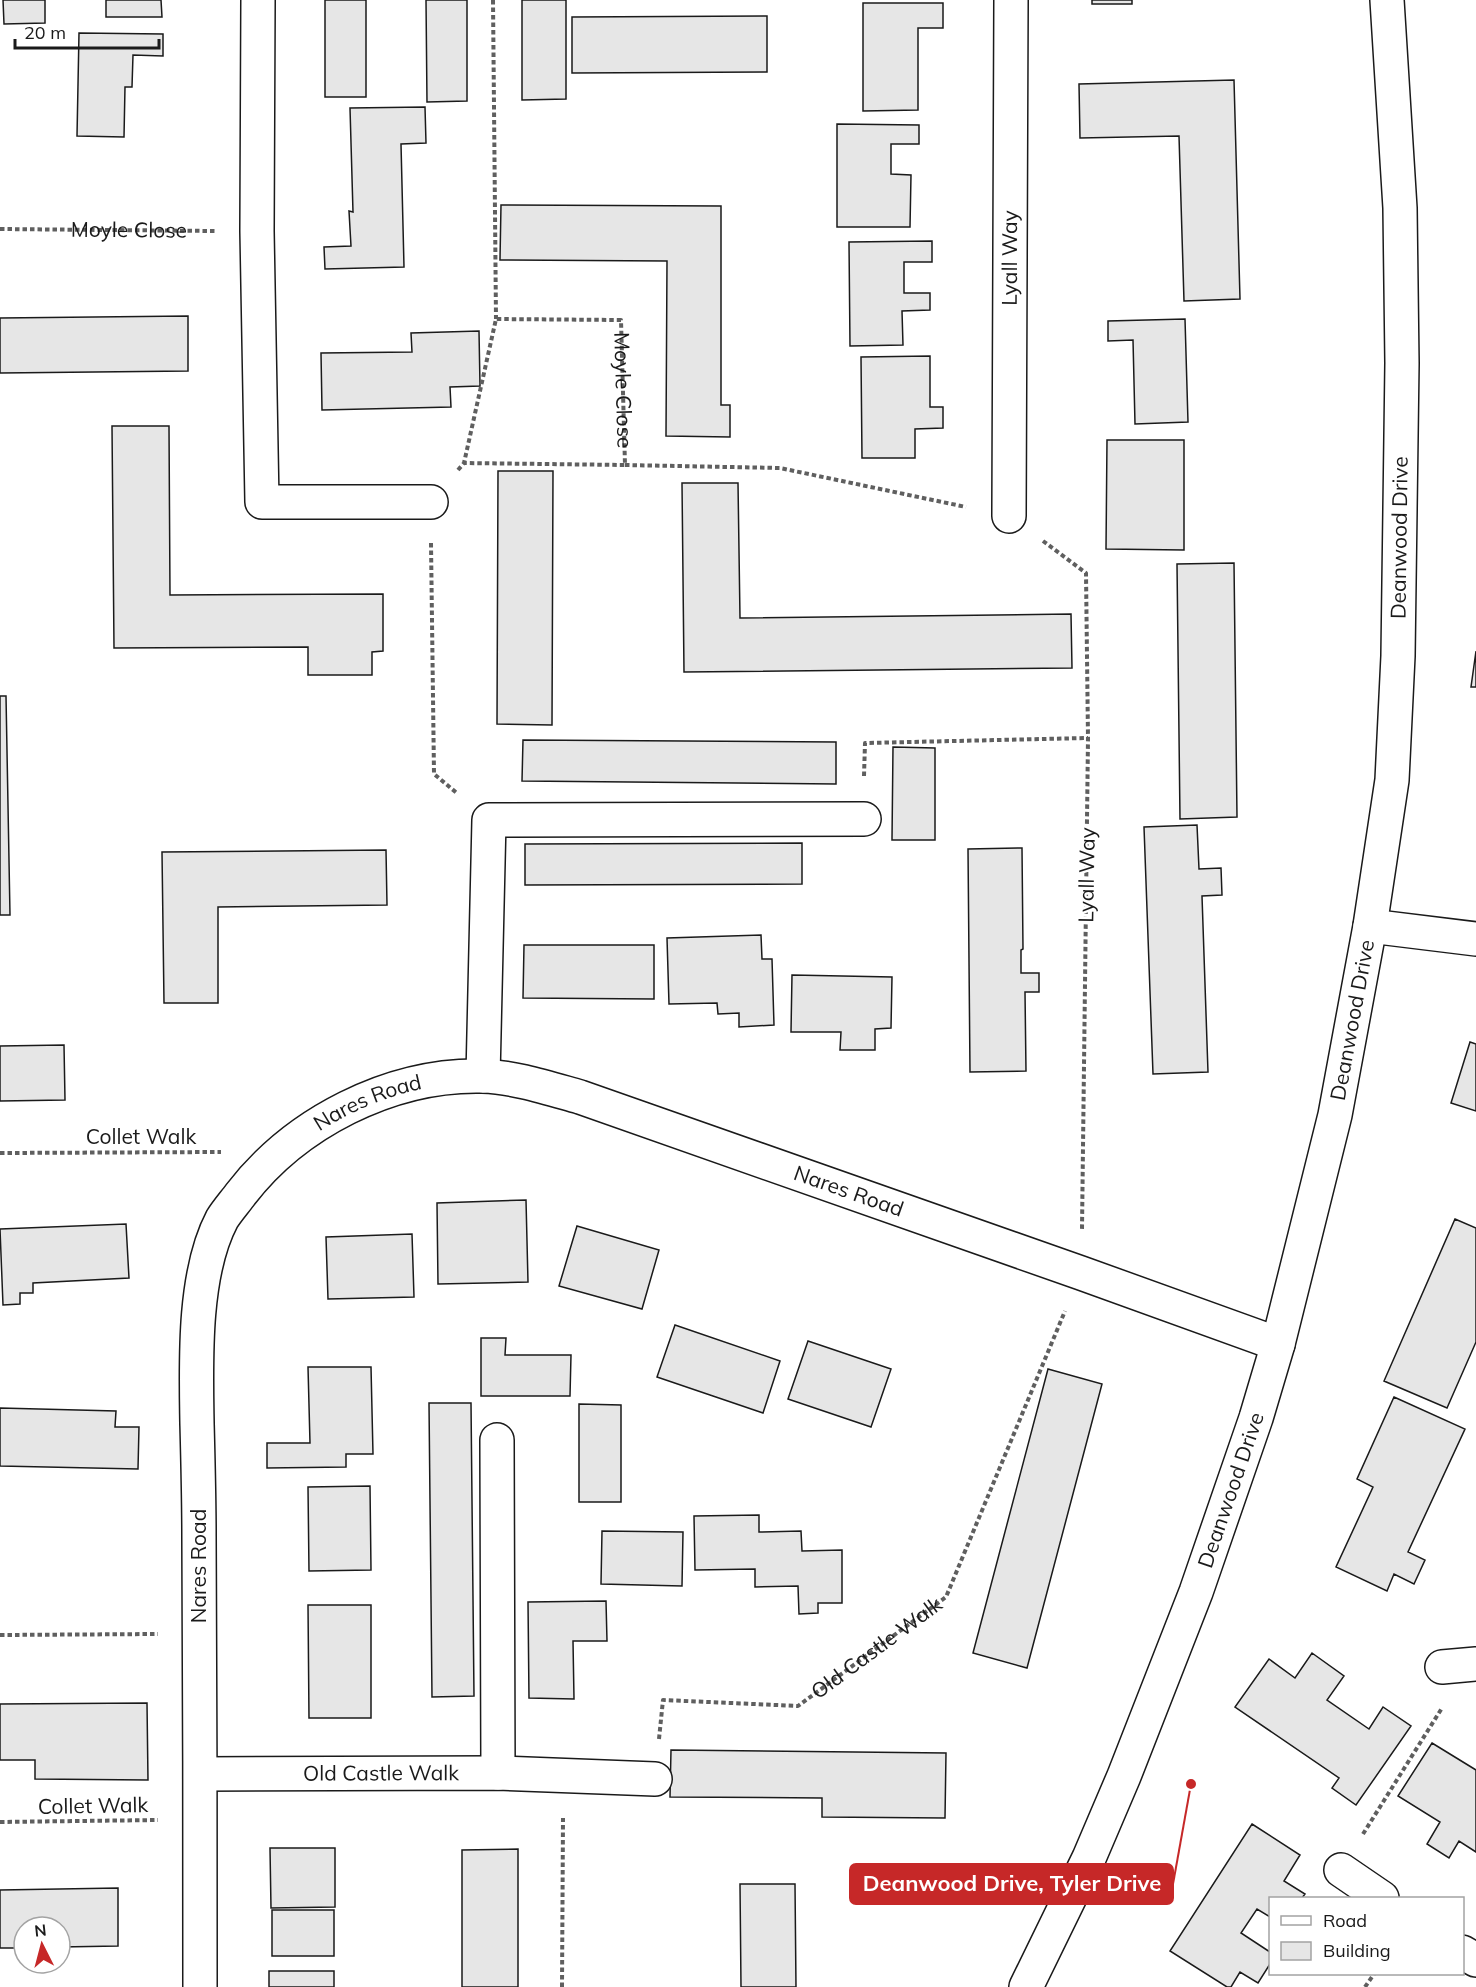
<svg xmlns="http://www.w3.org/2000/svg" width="1476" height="1987" font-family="Mulish,sans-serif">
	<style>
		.building { fill: #e6e6e6; stroke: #1a1a1a; stroke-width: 1.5 }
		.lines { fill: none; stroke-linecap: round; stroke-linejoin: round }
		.minor-casing { stroke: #1a1a1a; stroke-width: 36 }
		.path { stroke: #5f5f5f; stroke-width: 4; stroke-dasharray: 4.5 3; stroke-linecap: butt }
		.minor { stroke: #fff; stroke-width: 33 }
		.labels { text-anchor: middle; stroke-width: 4.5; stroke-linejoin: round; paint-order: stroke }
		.street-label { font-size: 21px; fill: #1a1a1a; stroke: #fff }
		.leader { fill: none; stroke: #c62828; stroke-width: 2 }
		.callout-dot { fill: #c62828; stroke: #fff; stroke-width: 2 }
		.callout { fill: #c62828; stroke: #c62828; stroke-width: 2 }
		.callout-label { font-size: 22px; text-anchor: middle; font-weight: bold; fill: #fff }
	</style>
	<rect width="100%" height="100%" fill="#fff"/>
	<path class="building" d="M 3,0 L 45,0 L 45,23 L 4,24 Z
		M 106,0 L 161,0 L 162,17 L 106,17 Z
		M 325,0 L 366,0 L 366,97 L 325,97 Z
		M 426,0 L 467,0 L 467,101 L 427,102 Z
		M 522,0 L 566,0 L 566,99 L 522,100 Z
		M 1092,0 L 1132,0 L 1132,4 L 1092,4 Z
		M 863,3 L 943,3 L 943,28 L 918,28 L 918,110 L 863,111 Z
		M 767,16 L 767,72 L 572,73 L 572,17 Z
		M 79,33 L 163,34 L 163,56 L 133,55 L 132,87 L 125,87 L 124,137 L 77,136 Z
		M 1234,80 L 1240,299 L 1184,301 L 1179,136 L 1080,138 L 1079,84 Z
		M 425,107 L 426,143 L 401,144 L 404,267 L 325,269 L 324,247 L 351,246 L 349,211 L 353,212 L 350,108 Z
		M 837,124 L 919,125 L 919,144 L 891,144 L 891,174 L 911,175 L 910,227 L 837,227 Z
		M 501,205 L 721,206 L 721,405 L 730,405 L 730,437 L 666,436 L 667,261 L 500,260 Z
		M 932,241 L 932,262 L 904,262 L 904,293 L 930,293 L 930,310 L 902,311 L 903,345 L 850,346 L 849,242 Z
		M 188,316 L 188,371 L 0,373 L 0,318 Z
		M 1185,319 L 1188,422 L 1135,424 L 1133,340 L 1108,341 L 1108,321 Z
		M 479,331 L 480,386 L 450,387 L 451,407 L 322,410 L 321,353 L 412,352 L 411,333 Z
		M 930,356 L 930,407 L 943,407 L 943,428 L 915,429 L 915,458 L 862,458 L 861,357 Z
		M 112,426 L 169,426 L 170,595 L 383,594 L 383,651 L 372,652 L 372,675 L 308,675 L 308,647 L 114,648 Z
		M 1107,440 L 1184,440 L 1184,550 L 1106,549 Z
		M 498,471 L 553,471 L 552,725 L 497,724 Z
		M 682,483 L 738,483 L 740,618 L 1071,614 L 1072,668 L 684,672 Z
		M 1234,563 L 1237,817 L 1180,819 L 1177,564 Z
		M 1476,651 L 1476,687 L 1471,687 Z
		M 0,696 L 6,696 L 10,915 L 0,915 Z
		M 523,740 L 836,742 L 836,784 L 522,781 Z
		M 893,747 L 935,748 L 935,840 L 892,840 Z
		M 1197,825 L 1199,869 L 1221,868 L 1222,895 L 1202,896 L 1208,1072 L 1153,1074 L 1144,827 Z
		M 802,843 L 802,884 L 525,885 L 525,844 Z
		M 1022,848 L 1023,949 L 1021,950 L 1021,973 L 1039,973 L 1039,992 L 1025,992 L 1026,1071 L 970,1072 L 968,849 Z
		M 386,850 L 387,905 L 218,907 L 218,1003 L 164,1003 L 162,852 Z
		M 761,935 L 762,959 L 772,959 L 774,1025 L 739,1027 L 739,1013 L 718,1014 L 717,1003 L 669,1004 L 667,938 Z
		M 524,945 L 654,945 L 654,999 L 523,998 Z
		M 792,975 L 892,977 L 891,1028 L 875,1029 L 875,1050 L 840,1050 L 841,1032 L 791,1032 Z
		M 1470,1042 L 1476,1044 L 1476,1111 L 1451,1103 Z
		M 64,1045 L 65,1100 L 0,1101 L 0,1046 Z
		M 526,1200 L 528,1282 L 438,1284 L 437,1203 Z
		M 1455,1219 L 1476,1228 L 1476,1342 L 1447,1408 L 1384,1381 Z
		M 126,1224 L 129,1278 L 33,1283 L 33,1293 L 20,1293 L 20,1304 L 3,1305 L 0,1229 Z
		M 577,1226 L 659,1250 L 642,1309 L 559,1286 Z
		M 412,1234 L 414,1297 L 328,1299 L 326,1237 Z
		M 675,1325 L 780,1361 L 763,1413 L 657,1377 Z
		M 481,1338 L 506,1338 L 505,1355 L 571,1355 L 570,1396 L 481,1396 Z
		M 808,1341 L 891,1369 L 871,1427 L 788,1399 Z
		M 308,1367 L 371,1367 L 373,1454 L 346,1454 L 346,1467 L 267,1468 L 267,1443 L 310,1443 Z
		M 1048,1369 L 1102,1384 L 1027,1668 L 973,1653 Z
		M 1394,1397 L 1465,1429 L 1408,1552 L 1425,1560 L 1414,1584 L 1394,1574 L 1387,1591 L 1336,1567 L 1373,1487 L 1357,1479 Z
		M 429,1403 L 471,1403 L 474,1696 L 432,1697 Z
		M 579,1404 L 621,1405 L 621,1502 L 579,1502 Z
		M 0,1408 L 116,1411 L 115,1427 L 139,1427 L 138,1469 L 0,1466 Z
		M 370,1486 L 371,1570 L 309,1571 L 308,1487 Z
		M 759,1515 L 759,1532 L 801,1531 L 802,1551 L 842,1550 L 842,1603 L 818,1603 L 818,1613 L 799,1614 L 798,1586 L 755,1587 L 755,1569 L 695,1570 L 694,1516 Z
		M 602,1531 L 683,1532 L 682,1586 L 601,1584 Z
		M 606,1601 L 607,1641 L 573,1641 L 574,1699 L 529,1698 L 528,1602 Z
		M 308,1605 L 371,1605 L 371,1718 L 309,1718 Z
		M 1312,1653 L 1344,1676 L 1327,1700 L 1369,1729 L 1383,1707 L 1411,1726 L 1356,1805 L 1332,1788 L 1339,1778 L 1235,1707 L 1269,1659 L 1295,1678 Z
		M 147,1703 L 148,1780 L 35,1779 L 35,1760 L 0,1760 L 0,1704 Z
		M 1432,1743 L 1476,1770 L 1476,1852 L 1459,1841 L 1449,1858 L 1427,1844 L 1440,1822 L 1398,1796 Z
		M 671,1750 L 946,1753 L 945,1818 L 822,1817 L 822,1798 L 670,1797 Z
		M 1252,1824 L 1300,1855 L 1284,1881 L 1305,1894 L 1302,1898 L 1270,1898 L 1270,1917 L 1257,1909 L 1241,1933 L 1270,1952 L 1270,1964 L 1258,1983 L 1240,1972 L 1231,1987 L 1227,1987 L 1170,1951 Z
		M 270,1848 L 335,1848 L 335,1907 L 271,1908 Z
		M 518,1849 L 518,1987 L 462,1987 L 462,1850 Z
		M 740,1884 L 795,1884 L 796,1987 L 741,1987 Z
		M 118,1888 L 118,1946 L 60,1947 L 60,1927 L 24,1927 L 24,1948 L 0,1948 L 0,1890 Z
		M 272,1910 L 334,1910 L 334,1956 L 272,1956 Z
		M 269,1971 L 334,1971 L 334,1987 L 269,1987 Z"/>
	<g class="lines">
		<defs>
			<g id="minor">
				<path d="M 258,0 L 257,231 L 262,502 L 431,502"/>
				<path id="s4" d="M 1009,516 L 1011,0"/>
				<path d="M 1370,926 L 1476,939"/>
				<path d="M 483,1076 L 489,820 L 864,819"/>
				<path d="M 497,1440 L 498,1773"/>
				<path d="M 1442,1667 L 1476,1664"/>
				<path id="s5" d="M 201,1774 L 498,1773 L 655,1779"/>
				<path d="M 1341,1870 L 1382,1898"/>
				<path d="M 1462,1952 L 1476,1960"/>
				<path id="s6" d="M 200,1987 C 200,1837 200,1686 199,1536 C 199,1498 198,1461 197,1423 C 196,1362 193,1274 222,1219 C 227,1211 234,1203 240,1195 C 295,1123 390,1074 482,1076 C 515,1077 548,1088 580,1097 L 1081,1273 L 1278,1344"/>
				<path id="s7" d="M 1026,1987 L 1089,1858 L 1124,1776 L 1196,1592 L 1256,1418 L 1278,1344 L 1335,1115 L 1370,926 L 1392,780 L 1398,656 L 1402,363 L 1400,208 L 1387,0"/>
			</g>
		</defs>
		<use href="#minor" class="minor-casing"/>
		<g class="path">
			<path d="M 493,0 L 496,319"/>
			<path id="s1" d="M 0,229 L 215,231"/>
			<path d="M 625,465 L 780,468 L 966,507"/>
			<path id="s2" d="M 458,470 L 464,463 L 496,319 L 621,320 L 625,465 L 464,463"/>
			<path d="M 1043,541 L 1086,573 L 1088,738 L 1082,1229"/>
			<path d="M 431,543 L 434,774 L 458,794"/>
			<path d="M 864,776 L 865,743 L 1088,738"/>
			<path d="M 0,1153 L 221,1152"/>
			<path d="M 0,1635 L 158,1634"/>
			<path id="s3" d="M 659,1739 L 663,1700 L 798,1706 L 946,1597 L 1065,1311"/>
			<path d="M 0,1822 L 158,1820"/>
			<path d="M 1363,1834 L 1442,1708"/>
			<path d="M 562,1987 L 563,1818"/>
			<path d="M 1365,1987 L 1374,1974"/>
		</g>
		<use href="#minor" class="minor"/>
	</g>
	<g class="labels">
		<g class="street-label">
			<text dy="7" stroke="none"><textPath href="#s1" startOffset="129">Moyle Close</textPath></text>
			<text dy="7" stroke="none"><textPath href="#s4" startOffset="258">Lyall Way</textPath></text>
			<text dy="7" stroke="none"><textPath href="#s2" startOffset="352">Moyle Close</textPath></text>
			<text dy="7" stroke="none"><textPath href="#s7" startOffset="1510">Deanwood Drive</textPath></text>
			<text transform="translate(1087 875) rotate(-89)" y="7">Lyall Way</text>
			<text dy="7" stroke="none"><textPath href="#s7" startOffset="1024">Deanwood Drive</textPath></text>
			<text dy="7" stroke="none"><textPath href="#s6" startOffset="962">Nares Road</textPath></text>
			<text x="141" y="1144">Collet Walk</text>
			<text dy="7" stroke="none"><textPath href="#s6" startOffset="1466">Nares Road</textPath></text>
			<text dy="7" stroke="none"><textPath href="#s7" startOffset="538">Deanwood Drive</textPath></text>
			<text transform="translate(199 1566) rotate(-90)" y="7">Nares Road</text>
			<text dy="7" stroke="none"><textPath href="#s3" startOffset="272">Old Castle Walk</textPath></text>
			<text dy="7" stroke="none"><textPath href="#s5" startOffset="180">Old Castle Walk</textPath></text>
			<text transform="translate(93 1806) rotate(-1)" y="7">Collet Walk</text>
		</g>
	</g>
	<path class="leader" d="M1191 1784L1173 1884"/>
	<circle class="callout-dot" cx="1191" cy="1784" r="6"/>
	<rect class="callout" x="850" y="1864" width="323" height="40" rx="6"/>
	<g class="callout-label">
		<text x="1012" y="1891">Deanwood Drive, Tyler Drive</text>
	</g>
	<rect x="1269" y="1897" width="195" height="78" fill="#ffffff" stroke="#a3a3a3" stroke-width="1.5"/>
	<rect x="1281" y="1916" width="30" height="9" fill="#ffffff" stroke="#a3a3a3" stroke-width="1.5"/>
	<text x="1323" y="1927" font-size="18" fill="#1a1a1a">Road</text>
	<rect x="1281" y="1942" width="30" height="18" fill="#e6e6e6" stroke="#a3a3a3" stroke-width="1.5"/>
	<text x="1323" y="1957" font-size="18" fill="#1a1a1a">Building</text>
	<g transform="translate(42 1945) rotate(354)"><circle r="28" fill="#ffffff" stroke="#a3a3a3" stroke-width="1.5"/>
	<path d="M0-4.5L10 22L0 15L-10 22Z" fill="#c62828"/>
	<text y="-9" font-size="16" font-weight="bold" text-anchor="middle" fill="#1a1a1a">N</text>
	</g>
	<path d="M15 39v9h144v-9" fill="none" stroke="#1a1a1a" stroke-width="3"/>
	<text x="24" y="39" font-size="18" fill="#1a1a1a" stroke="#ffffff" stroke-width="4.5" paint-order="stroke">20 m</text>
</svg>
